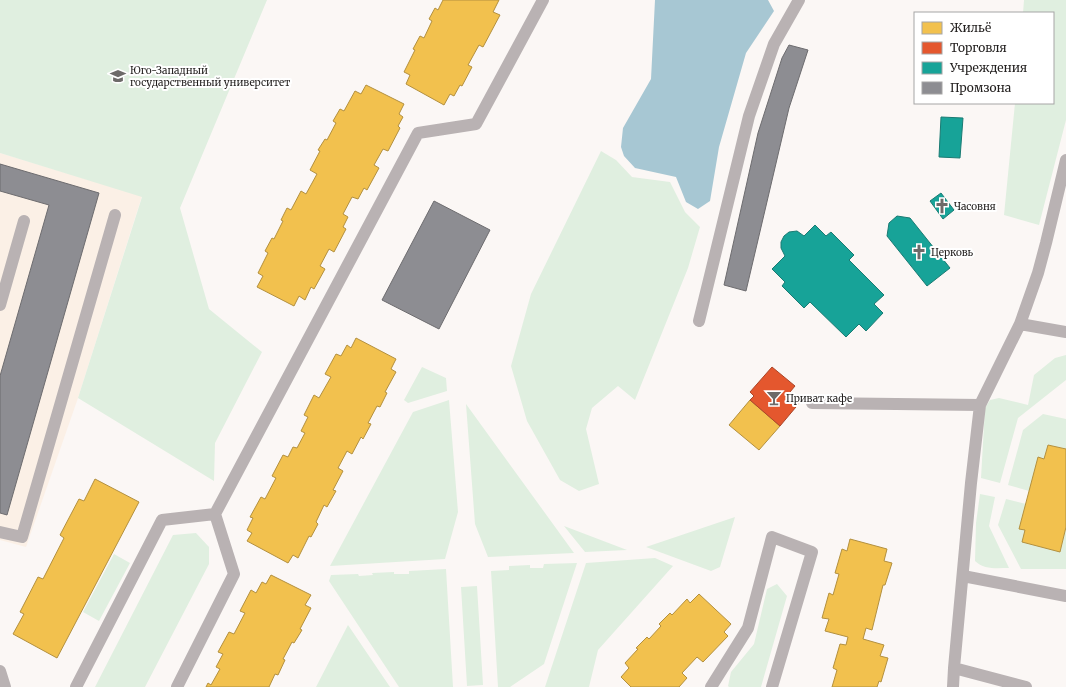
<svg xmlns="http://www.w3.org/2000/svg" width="1066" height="687" font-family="Merriweather,serif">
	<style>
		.industrial { fill: #fbf0e6 }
		.green { fill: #e0efe0 }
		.water { fill: #a7c7d3 }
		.homes { fill: #f2c14e; stroke: #b3903f }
		.shops { fill: #e4572e; stroke: #aa4629 }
		.public { fill: #17a398; stroke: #1a7b73 }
		.industry { fill: #8d8d92; stroke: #6d6c6f }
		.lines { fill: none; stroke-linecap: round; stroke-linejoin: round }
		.lane { stroke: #b9b2b3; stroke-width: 12 }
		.labels { text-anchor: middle; stroke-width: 4; stroke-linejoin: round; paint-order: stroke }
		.poi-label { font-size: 10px; fill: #211e1d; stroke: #fff; text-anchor: start }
	</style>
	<rect width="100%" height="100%" fill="#fbf7f5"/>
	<path class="industrial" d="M 0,153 L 142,196 L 78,398 L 26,547 L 0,540 Z"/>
	<path class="green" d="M 0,0 L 267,0 L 180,208 L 209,309 L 262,352 L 215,443 L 214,481 L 78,398 L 142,197 L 0,153 Z
		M 1024,0 L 1066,0 L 1066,120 L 1039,225 L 1004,215 L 1015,103 L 1053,103 L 1053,13 L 1023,13 Z
		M 601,151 L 616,160 L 632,177 L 670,182 L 685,212 L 700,227 L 688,268 L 635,400 L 618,386 L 592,408 L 586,429 L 599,484 L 579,491 L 560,480 L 527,421 L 511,366 L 531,294 Z
		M 1066,355 L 1066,380 L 1018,418 L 1000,483 L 981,478 L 985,408 L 990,400 L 999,398 L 1028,405 L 1034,375 L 1055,358 Z
		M 422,367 L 446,378 L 447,391 L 408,403 L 404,400 Z
		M 449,400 L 458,512 L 445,559 L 330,566 L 413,412 Z
		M 466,404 L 574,553 L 488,557 L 475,524 Z
		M 1043,414 L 1066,419 L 1066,449 L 1048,445 L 1044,459 L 1029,491 L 1008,485 L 1023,430 Z
		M 980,494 L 995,497 L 989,526 L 1009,568 C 997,568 984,570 975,561 L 976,523 Z
		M 1006,499 L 1026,504 L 1020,529 L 1025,530 L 1060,552 L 1066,527 L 1066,569 L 1021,569 L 998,525 Z
		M 735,517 L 720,567 L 711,571 L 646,547 Z
		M 564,526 L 627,550 L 585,552 Z
		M 196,533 L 209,547 L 209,564 L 145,687 L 95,687 L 173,535 Z
		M 114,554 L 130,563 L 99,621 L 83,612 Z
		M 655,558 L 673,566 L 598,650 L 589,687 L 545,687 L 586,563 Z
		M 577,563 L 544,664 L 510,687 L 498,687 L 491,571 L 509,570 L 509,566 L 530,565 L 530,568 L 543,568 L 544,564 Z
		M 446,569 L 453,687 L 399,687 L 329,581 L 331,575 L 358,574 L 359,576 L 373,575 L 372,573 L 394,572 L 394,574 L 409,574 L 409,571 Z
		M 777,584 L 787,596 L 761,687 L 729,687 L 728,686 L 731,672 L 754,644 L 767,589 Z
		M 477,586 L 483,685 L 467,686 L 461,587 Z
		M 348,625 L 390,687 L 316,687 Z"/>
	<path class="water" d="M 655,0 L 768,0 L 774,11 L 746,53 L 719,147 L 710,201 L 698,209 L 686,202 L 676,177 L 635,168 L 624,156 L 621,147 L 623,128 L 651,79 Z"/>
	<path class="homes" d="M 443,0 L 499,0 L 493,12 L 500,15 L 483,47 L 479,45 L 468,65 L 472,67 L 462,86 L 460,85 L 454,96 L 450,94 L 444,105 L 406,84 L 410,75 L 404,72 L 415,50 L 413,49 L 420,36 L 424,38 L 432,21 L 429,19 L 435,8 L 438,10 Z
		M 366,85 L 404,104 L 399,114 L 403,117 L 398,126 L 400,128 L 388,151 L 383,149 L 374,165 L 379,168 L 367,190 L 364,188 L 358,199 L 352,197 L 343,214 L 348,217 L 343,227 L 346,229 L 334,252 L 329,249 L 320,266 L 325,269 L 314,289 L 311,287 L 305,300 L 299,296 L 294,306 L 257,287 L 263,276 L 258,273 L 268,253 L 265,251 L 272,238 L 274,239 L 283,221 L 281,220 L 287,208 L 291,210 L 301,191 L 306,194 L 317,174 L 310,170 L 320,151 L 318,150 L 325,139 L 327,140 L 336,123 L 333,121 L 340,109 L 344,111 L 355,91 L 361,94 Z
		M 356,338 L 396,359 L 391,369 L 396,372 L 385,392 L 387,393 L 380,407 L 377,406 L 368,423 L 371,424 L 363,439 L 361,437 L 352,454 L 347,451 L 338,468 L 343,471 L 333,490 L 336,491 L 327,507 L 324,505 L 316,522 L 318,524 L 311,537 L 309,536 L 298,558 L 293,555 L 288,563 L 247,541 L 252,533 L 247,530 L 253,518 L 250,517 L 261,497 L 265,499 L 276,478 L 272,476 L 283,455 L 288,457 L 293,447 L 297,448 L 305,433 L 301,431 L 308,417 L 304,415 L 314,395 L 319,398 L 331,377 L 325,374 L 336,354 L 341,356 L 347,345 L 351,348 Z
		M 750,400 L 780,426 L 759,450 L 729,425 Z
		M 1048,445 L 1066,449 L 1066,527 L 1060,552 L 1022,542 L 1025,530 L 1019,529 L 1038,457 L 1044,459 Z
		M 95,479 L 139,502 L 57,658 L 13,634 L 24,614 L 20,612 L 38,577 L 43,579 L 64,538 L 60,535 L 79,499 L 84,501 Z
		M 850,539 L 887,549 L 884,561 L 892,563 L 885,585 L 883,585 L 872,630 L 866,628 L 863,639 L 884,645 L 880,656 L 888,658 L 881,682 L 879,681 L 877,687 L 832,687 L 837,670 L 833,668 L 840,644 L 846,645 L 848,637 L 825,631 L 829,619 L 822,618 L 829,593 L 833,595 L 839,574 L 835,573 L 842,549 L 847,551 Z
		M 271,575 L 311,595 L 305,605 L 311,608 L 300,629 L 302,630 L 294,643 L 292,642 L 283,659 L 285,660 L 278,675 L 275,674 L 269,687 L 206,687 L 208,683 L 211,685 L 220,669 L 216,667 L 223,654 L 218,652 L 229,632 L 234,634 L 245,613 L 240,611 L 251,590 L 256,593 L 262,582 L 266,584 Z
		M 699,594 L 731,624 L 724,632 L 728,636 L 703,662 L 697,657 L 682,673 L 687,678 L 679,687 L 631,687 L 621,677 L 629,668 L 625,663 L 638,649 L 636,648 L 647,637 L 649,639 L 661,626 L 659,624 L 670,613 L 672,615 L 687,599 L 690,603 Z"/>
	<path class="shops" d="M 772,367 L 795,386 L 790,392 L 801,401 L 780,426 L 750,400 L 754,396 L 750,392 Z"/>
	<path class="public" d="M 941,117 L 963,118 L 960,158 L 939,157 Z
		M 941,193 L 954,210 L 943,219 L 930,201 Z
		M 897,216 L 910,218 L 950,268 L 927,286 L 887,236 L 889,223 Z
		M 815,225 L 826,236 L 831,232 L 854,255 L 849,260 L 884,295 L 874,304 L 883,313 L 866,331 L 859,324 L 846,337 L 810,302 L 804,308 L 782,286 L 785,282 L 772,269 L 785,256 L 781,248 L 781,242 L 784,236 L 789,232 L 797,231 L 804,236 Z"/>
	<path class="industry" d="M 789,45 L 808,50 L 789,108 L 746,291 L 724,285 L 758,133 L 782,58 Z
		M 0,164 L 99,193 L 7,515 L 0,513 L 0,376 L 49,205 L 0,191 Z
		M 434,201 L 490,230 L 439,329 L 382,300 Z"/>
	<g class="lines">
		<path class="lane" d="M 0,305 L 24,221
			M 699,321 L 749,116 L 774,44 L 799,0
			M 1020,324 L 1038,273 L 1046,243 L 1066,160
			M 812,403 L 980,405
			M 0,532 L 22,537 L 115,215
			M 963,576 L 1066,596
			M 0,671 L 5,687
			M 76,687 L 162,520 L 215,514
			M 177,687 L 234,574 L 215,514 L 418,133 L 476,124 L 543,0
			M 711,687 L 748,628 L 772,537 L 812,552 L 772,687
			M 953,687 L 954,668
			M 1026,687 L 954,668 L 971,483 L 980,405 L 1020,324 L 1066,332"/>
	</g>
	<defs>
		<symbol id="university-bare" viewBox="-9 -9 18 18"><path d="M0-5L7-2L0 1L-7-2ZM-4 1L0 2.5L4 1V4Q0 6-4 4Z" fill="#6d6a69" stroke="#fff" stroke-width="2.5" paint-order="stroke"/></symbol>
		<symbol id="church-bare" viewBox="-9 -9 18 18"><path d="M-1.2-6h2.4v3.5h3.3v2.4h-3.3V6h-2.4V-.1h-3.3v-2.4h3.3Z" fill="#6d6a69" stroke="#fff" stroke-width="2.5" paint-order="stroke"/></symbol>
		<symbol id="bar-bare" viewBox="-9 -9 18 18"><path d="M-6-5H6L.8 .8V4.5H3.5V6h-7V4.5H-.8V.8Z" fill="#6d6a69" stroke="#fff" stroke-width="2.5" paint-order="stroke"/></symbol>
	</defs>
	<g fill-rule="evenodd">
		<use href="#university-bare" x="107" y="65" width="22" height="22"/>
		<use href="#church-bare" x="931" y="195" width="22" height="22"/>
		<use href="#church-bare" x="908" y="241" width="22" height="22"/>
		<use href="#bar-bare" x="763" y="387" width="22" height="22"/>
	</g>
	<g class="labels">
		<g class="poi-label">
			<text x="130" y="74">Юго-Западный<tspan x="130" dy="12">государственный университет</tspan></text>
			<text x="954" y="210">Часовня</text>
			<text x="931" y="256">Церковь</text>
			<text x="786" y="402">Приват кафе</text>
		</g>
	</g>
	<rect x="914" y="12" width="140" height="92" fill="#ffffff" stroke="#a6a5a5"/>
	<rect x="922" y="22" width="20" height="12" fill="#f2c14e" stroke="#a6a5a5"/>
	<text x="950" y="32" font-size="12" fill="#211e1d">Жильё</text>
	<rect x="922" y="42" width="20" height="12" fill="#e4572e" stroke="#a6a5a5"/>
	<text x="950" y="52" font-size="12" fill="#211e1d">Торговля</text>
	<rect x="922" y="62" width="20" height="12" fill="#17a398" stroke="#a6a5a5"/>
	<text x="950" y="72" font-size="12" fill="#211e1d">Учреждения</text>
	<rect x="922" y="82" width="20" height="12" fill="#8d8d92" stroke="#a6a5a5"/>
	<text x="950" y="92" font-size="12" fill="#211e1d">Промзона</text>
</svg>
